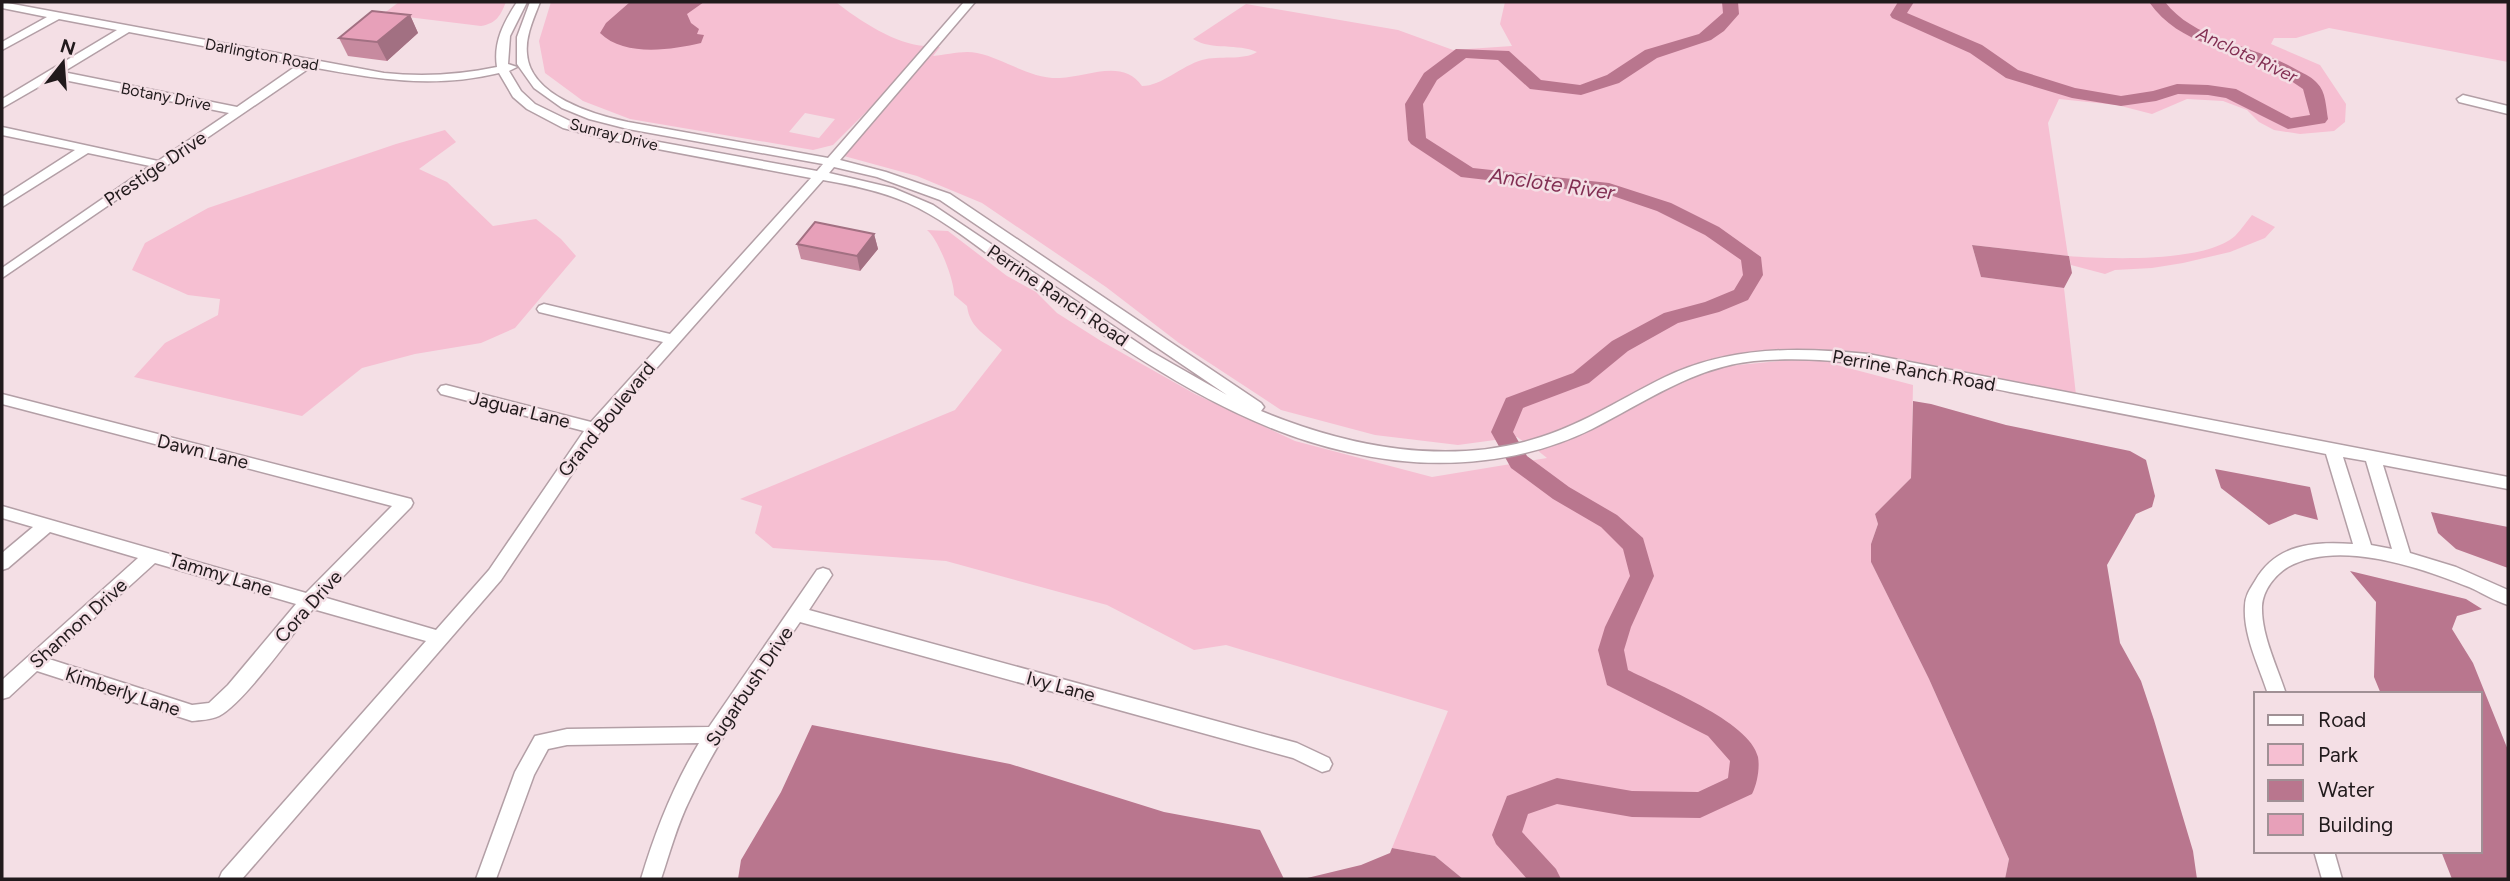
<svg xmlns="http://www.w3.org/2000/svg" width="2510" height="881" font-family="Figtree,sans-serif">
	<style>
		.green { fill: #f6bfd2; fill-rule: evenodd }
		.water { fill: #b9768e }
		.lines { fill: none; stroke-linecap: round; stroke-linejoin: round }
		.river { fill: #b9768e; fill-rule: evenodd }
		.minor-casing { stroke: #b39fa6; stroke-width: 3 }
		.minor { fill: #fff; fill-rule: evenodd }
		.wall { fill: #c78a9f }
		.shaded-wall { fill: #a27082 }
		.building { fill: #e7a0b9; stroke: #a27082; stroke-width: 2 }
		.labels { text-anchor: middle; stroke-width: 5; stroke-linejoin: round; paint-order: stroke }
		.far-street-label { font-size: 16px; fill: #211a1c; stroke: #f4dfe5 }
		.far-water-label { font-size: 18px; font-style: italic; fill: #822f53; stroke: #f4dfe5 }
		.street-label { font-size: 19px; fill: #211a1c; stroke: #f4dfe5 }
		.water-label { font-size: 21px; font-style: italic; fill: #822f53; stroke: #f4dfe5 }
	</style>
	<rect width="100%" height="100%" fill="#f4dfe5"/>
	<path class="green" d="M 399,2 L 506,2 C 500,16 497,23 481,26 L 383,14 Z
		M 551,2 L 836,2 C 858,20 897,45 925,46 L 882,96 L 833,145 L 813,150 L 630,119 L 583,101 L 545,73 L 539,41 ZM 805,113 L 835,119 L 819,138 L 789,132 Z
		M 1505,2 L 2508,2 L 2508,62 L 2329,28 L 2296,38 L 2274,38 L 2271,44 L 2320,65 L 2346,104 L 2345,122 L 2334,131 L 2300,134 L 2274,130 L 2259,122 L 2247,110 L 2223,101 L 2187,99 L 2152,114 L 2117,105 L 2059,99 L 2048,123 L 2068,256 C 2106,259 2205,263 2235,236 C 2241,230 2247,221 2252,215 L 2275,227 L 2265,238 L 2230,252 L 2183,263 L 2152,268 L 2115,270 L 2105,274 L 2071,265 L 2069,256 L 1972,245 L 1981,277 L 2064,288 L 2076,395 C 1973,375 1856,340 1751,353 C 1737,355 1721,355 1709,360 C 1645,382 1589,426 1524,442 L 1517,437 L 1458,445 L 1375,435 L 1281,410 L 1179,343 L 1106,287 L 982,203 L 917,176 L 844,156 L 894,99 L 891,98 L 934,47 L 940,47 L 933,56 C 947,55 963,50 977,53 C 1006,59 1029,79 1060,78 C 1087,77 1123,58 1142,86 C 1162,86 1181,66 1202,60 C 1219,55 1243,61 1257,52 C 1237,43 1213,51 1193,39 L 1246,4 L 1398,30 L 1453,50 L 1512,46 L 1500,24 Z
		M 445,130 L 456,142 L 419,169 L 447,182 L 493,226 L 536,219 L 561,239 L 576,256 L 515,328 L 481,343 L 415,354 L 362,368 L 302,416 L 134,377 L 165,343 L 218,315 L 220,299 L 188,295 L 132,270 L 145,243 L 208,208 L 396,144 Z
		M 927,230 L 948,231 L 1007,276 L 1036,292 L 1057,313 L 1101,341 L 1195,394 L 1295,441 L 1432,477 L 1547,458 L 1537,450 L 1667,388 L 1717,367 L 1813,358 L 1863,363 L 1833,364 L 1913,385 L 1911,478 L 1875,514 L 1878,524 L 1871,544 L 1871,562 L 1929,679 L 2009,859 L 2005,879 L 1463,879 L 1435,856 L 1392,848 L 1448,711 L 1226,645 L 1194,650 L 1107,605 L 946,561 L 773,548 L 755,533 L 762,506 L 740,499 L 955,410 L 1002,350 C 987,335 970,329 967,306 L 954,295 C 955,282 938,238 927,230 Z"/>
	<path class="water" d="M 630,2 L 704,2 L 687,14 L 691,23 L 699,29 L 697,34 L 704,35 L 701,43 C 671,50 624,57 600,33 L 606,23 Z
		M 1972,245 L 2069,256 L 2072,273 L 2064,288 L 1981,277 Z
		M 1913,401 L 1931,404 L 2006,425 L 2130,451 L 2146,460 L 2155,496 L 2152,507 L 2136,514 L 2107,565 L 2120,643 L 2141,681 L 2154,720 L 2193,851 L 2197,879 L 2005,879 L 2009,859 L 1929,679 L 1871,562 L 1871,544 L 1878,524 L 1875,514 L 1911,478 Z
		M 2215,469 L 2310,487 L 2318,520 L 2295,514 L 2269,525 L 2221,488 Z
		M 2431,512 L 2508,527 L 2508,568 L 2456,549 L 2438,533 Z
		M 2350,571 L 2466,599 L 2482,609 L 2457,616 L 2452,629 L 2473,663 L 2508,750 L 2508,879 L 2452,879 L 2441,851 L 2480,851 L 2480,694 L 2381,694 L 2374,677 L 2376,602 Z
		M 812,725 L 1010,764 L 1164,812 L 1260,830 L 1284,879 L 738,879 L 741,860 L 781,792 Z
		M 1392,848 L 1435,856 L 1463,879 L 1303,879 L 1361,865 L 1390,853 Z"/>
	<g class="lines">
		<path class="river" d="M 1722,2 L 1738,2 L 1739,14 L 1724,31 L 1711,40 L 1657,58 L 1619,83 L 1581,95 L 1530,89 L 1498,60 L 1466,58 L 1437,80 L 1423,104 L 1426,138 L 1473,168 L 1609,183 L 1671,203 L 1719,227 L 1761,257 L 1763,275 L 1748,300 L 1719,312 L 1678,323 L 1628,351 L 1589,383 L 1523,408 L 1513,432 L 1527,456 L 1569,487 L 1617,515 L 1643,538 L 1654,576 L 1631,627 L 1624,650 L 1628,670 C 1659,686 1750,721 1758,757 C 1760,768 1757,784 1752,794 L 1700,818 L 1632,817 L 1557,804 L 1528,814 L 1522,832 L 1556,869 L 1561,879 L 1527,879 L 1496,844 L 1492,835 L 1507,796 L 1557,778 L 1632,791 L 1698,792 L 1728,778 L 1730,761 L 1708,736 L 1607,685 L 1598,650 L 1605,627 L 1630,576 L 1623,549 L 1601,527 L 1553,499 L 1511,468 L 1491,432 L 1506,398 L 1573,373 L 1612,341 L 1664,313 L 1705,302 L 1734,290 L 1743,275 L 1741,260 L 1705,235 L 1657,211 L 1607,194 L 1461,177 L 1411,144 L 1408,140 L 1405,104 L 1424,73 L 1456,49 L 1509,51 L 1541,80 L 1580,85 L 1607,75 L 1645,50 L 1699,34 L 1723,13 Z
			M 1898,2 L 1914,2 L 1907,13 L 1982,45 L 2018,70 L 2075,88 L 2121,96 L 2153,91 L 2177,84 L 2208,85 L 2236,89 L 2291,118 L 2310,115 L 2303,89 C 2294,83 2285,76 2276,71 C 2231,47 2181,47 2149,2 L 2165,2 C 2196,42 2257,45 2299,71 C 2305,74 2313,78 2317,83 C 2326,91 2326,108 2328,119 L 2325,123 L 2288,129 L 2226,98 L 2208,95 L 2178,94 L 2156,101 L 2121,106 L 2072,98 L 2006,78 L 1970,53 L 1892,18 L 1890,15 Z"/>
		<defs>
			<path id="minor" d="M 2,2 L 384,73 C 422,77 459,75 497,67 C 493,42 504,22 517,2 L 527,2 L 510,36 L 508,64 L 517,67 L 509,71 L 521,91 L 535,104 L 572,122 L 610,133 L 817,171 L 823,164 L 628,129 L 589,119 L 562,108 L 534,88 L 517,64 L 517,37 L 530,2 L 540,2 C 534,18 525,36 527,54 C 530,96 594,115 628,122 L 828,158 L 964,2 L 975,2 L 840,160 L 886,172 L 950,194 L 1261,403 L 1264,407 L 1261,411 C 1348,447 1449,467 1541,437 C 1585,423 1624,397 1665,377 C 1730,346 1798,347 1868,354 L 2508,477 L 2508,489 L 2383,465 L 2410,553 L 2456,567 L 2508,590 L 2508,605 C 2495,601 2482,593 2469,587 C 2419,567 2338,539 2288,567 C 2275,575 2263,590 2262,606 C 2261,635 2277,666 2286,694 L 2268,694 C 2259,666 2243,635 2245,606 C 2245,596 2250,589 2255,581 C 2276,544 2314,541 2353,544 L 2326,454 C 2221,433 2115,412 2010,392 C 1926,375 1841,353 1754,361 C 1694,367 1645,402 1592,429 C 1517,466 1428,471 1348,452 C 1229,426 1127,351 1029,284 C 989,257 952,223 908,203 C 881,191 852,185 823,180 L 600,432 L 501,580 L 242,879 L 219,879 L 222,872 L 426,641 L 313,609 C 293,633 244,703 219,716 C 211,720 200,720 192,721 L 37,671 L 9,697 L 2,699 L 2,680 L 138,558 L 50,532 L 8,568 L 2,570 L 2,553 L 33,527 L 2,518 L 2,506 L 306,593 L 392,506 L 2,404 L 2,394 L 411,499 L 413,503 L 411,507 L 323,597 L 436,630 L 489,570 L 584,431 L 441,394 L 438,390 L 441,386 L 446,385 L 591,422 L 663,342 L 539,312 L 537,309 L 539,306 L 544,304 L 670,334 L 811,178 L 610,140 L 563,128 L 527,109 L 513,97 L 499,73 C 432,89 377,79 311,67 L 2,278 L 2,268 L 150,166 L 88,153 L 2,207 L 2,197 L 75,150 L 2,135 L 2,127 L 158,161 L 229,113 L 54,78 L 2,108 L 2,99 L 117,30 L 59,19 L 2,50 L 2,42 L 47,17 L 2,8 ZM 129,32 L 299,64 L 237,107 L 63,72 ZM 834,167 L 877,177 L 940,200 L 1227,395 L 1150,351 L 933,205 L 893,188 L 829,173 ZM 2343,457 L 2366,461 L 2392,549 L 2371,545 ZM 155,563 L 296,604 L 228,685 L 209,703 L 192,705 L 49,659 Z
				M 2463,95 L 2508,106 L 2508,114 L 2459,102 L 2457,99 Z
				M 823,568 L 829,570 L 832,575 L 809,610 L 1297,743 L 1329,758 L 1332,764 L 1329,770 L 1322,772 L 1293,758 L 800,622 C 761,679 719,736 690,799 C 677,825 670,852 661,879 L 641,879 C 655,832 673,786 699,743 L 567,745 L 548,749 L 534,775 L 496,879 L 476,879 L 515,772 L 535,736 L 567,729 L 709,727 L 817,570 Z
				M 2314,851 L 2334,851 L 2342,879 L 2322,879 Z"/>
		</defs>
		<use href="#minor" class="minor-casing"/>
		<use href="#minor" class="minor"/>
	</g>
	<path class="wall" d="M 410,15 L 418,33 L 387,61 L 348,56 L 339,38 Z
		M 874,234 L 878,249 L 860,271 L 801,259 L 797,244 Z"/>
	<path class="shaded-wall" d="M 410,15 L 418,33 L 387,61 L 377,42 Z
		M 874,234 L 878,249 L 860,271 L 857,256 Z"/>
	<path class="building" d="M 372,11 L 410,15 L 377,42 L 339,38 Z
		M 815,222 L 874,234 L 857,256 L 797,244 Z"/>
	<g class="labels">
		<g class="far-street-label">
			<text transform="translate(262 54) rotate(11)" y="6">Darlington Road</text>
			<text transform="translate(166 96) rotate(11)" y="6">Botany Drive</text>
			<text transform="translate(614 134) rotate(14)" y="6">Sunray Drive</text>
		</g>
		<g class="far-water-label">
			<text transform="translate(2247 55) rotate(25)" y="6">Anclote River</text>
		</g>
		<g class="street-label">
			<text transform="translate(155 168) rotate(-34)" y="7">Prestige Drive</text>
			<text transform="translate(1058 295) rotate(34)" y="7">Perrine Ranch Road</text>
			<text transform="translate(1914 370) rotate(10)" y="7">Perrine Ranch Road</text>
			<text transform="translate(520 409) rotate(14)" y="7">Jaguar Lane</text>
			<text transform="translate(606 419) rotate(-51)" y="7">Grand Boulevard</text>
			<text transform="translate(203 451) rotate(14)" y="7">Dawn Lane</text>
			<text transform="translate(221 574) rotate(17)" y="7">Tammy Lane</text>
			<text transform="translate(308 606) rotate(-48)" y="7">Cora Drive</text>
			<text transform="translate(78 623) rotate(-42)" y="7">Shannon Drive</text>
			<text transform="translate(749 686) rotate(-56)" y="7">Sugarbush Drive</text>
			<text transform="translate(1061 686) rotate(15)" y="7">Ivy Lane</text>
			<text transform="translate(123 691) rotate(18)" y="7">Kimberly Lane</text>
		</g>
		<g class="water-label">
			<text transform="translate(1552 184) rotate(8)" y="7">Anclote River</text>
		</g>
	</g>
	<rect width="2510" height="881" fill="none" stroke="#211a1c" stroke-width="7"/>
	<rect x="2254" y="692" width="228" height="161" fill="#f4dfe5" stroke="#a09095" stroke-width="2"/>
	<rect x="2268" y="715" width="35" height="10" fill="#ffffff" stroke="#a09095" stroke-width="2"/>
	<text x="2318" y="727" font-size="21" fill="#211a1c">Road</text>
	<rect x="2268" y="744" width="35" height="21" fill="#f6bfd2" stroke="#a09095" stroke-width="2"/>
	<text x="2318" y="762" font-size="21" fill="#211a1c">Park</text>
	<rect x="2268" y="780" width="35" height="21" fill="#b9768e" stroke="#a09095" stroke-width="2"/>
	<text x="2318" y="797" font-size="21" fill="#211a1c">Water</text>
	<rect x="2268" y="814" width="35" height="21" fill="#e7a0b9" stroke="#a09095" stroke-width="2"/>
	<text x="2318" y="832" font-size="21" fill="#211a1c">Building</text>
	<g transform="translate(63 63) rotate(17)" stroke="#f4dfe5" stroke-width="5" paint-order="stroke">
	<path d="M0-5L12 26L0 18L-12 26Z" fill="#211a1c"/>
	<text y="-10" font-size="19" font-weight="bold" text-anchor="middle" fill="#211a1c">N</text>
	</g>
</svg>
